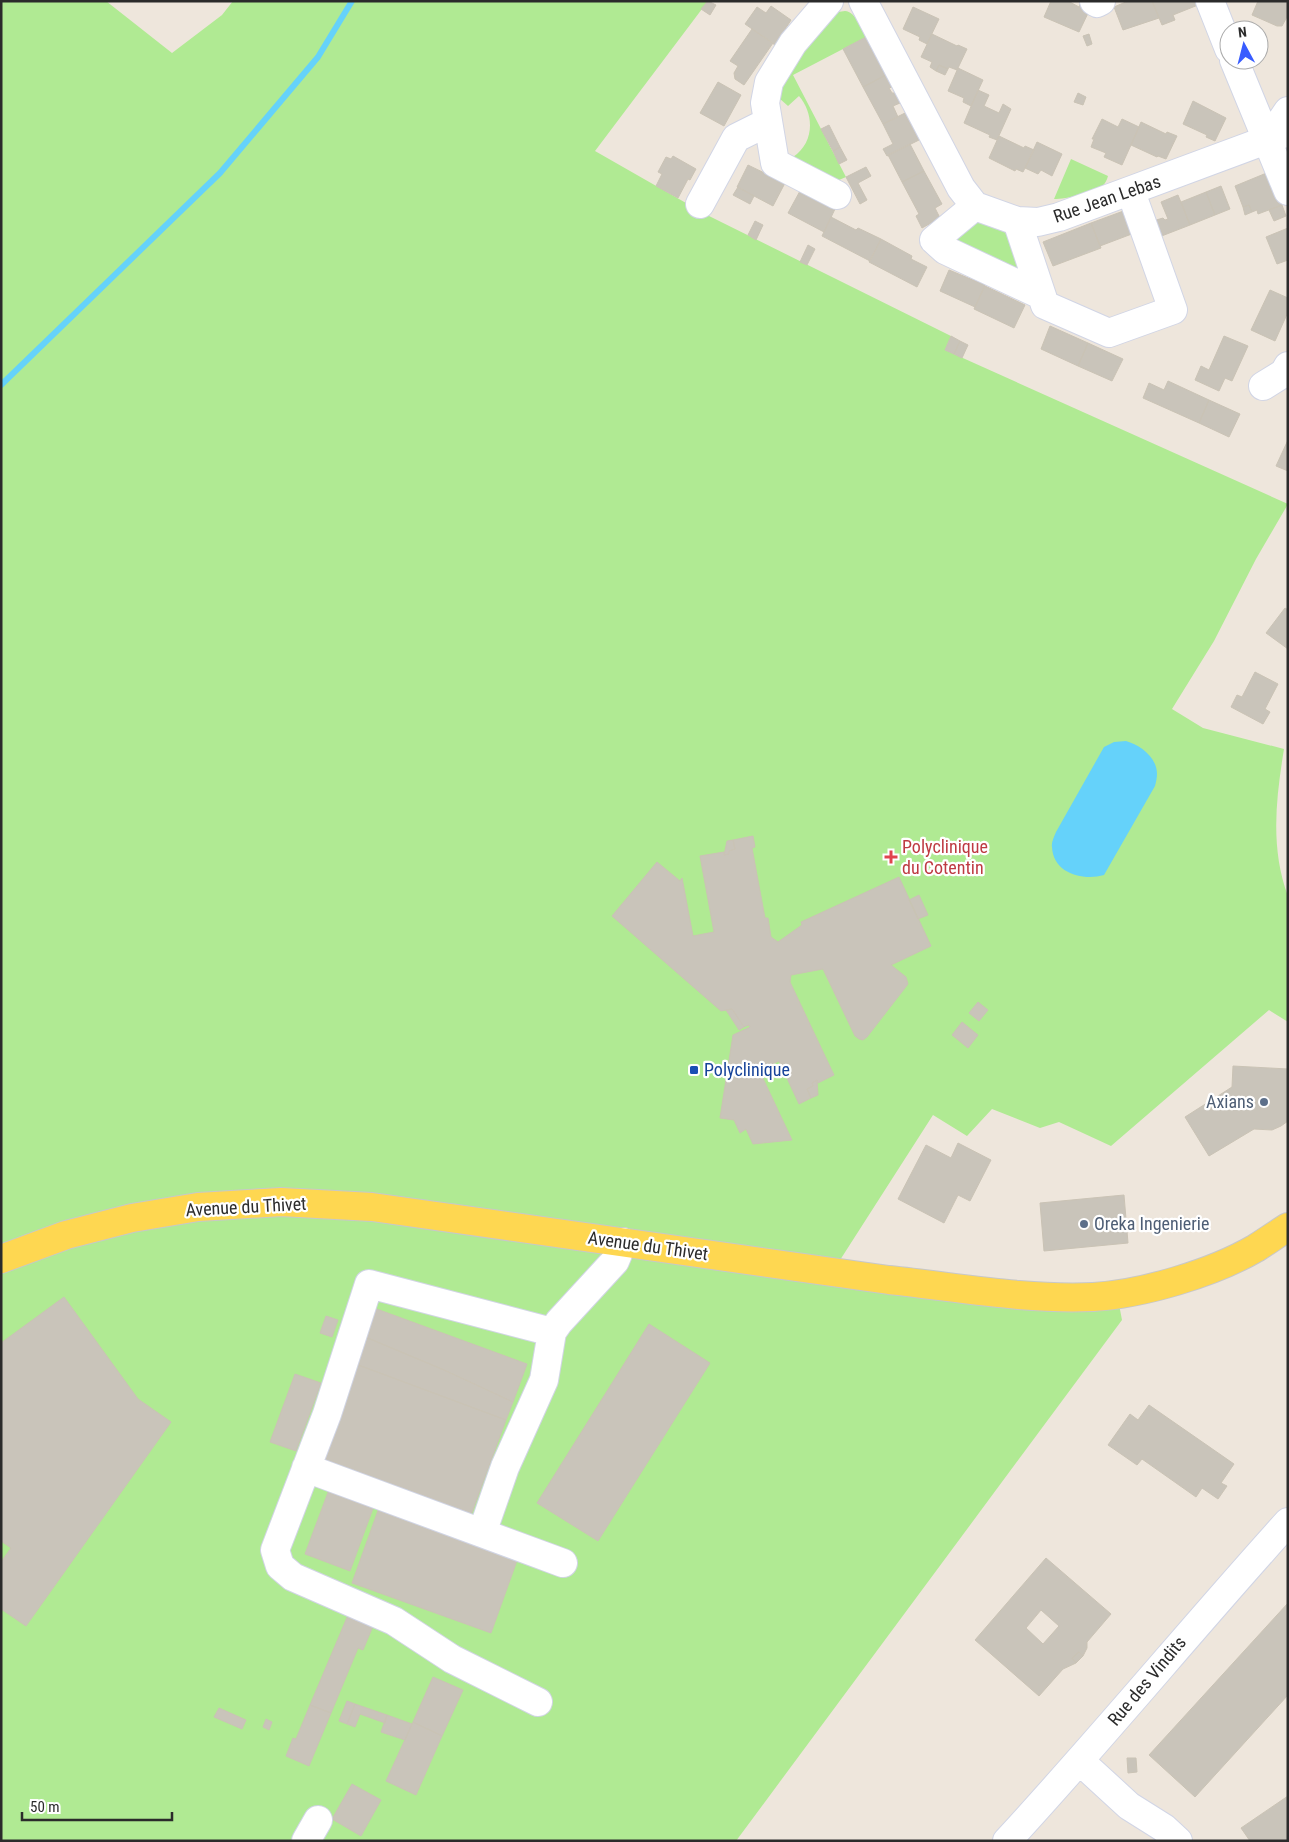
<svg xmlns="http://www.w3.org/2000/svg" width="1289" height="1842" font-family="'Roboto Condensed',sans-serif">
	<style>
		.green { fill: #b0ea93 }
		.water { fill: #65d2fa }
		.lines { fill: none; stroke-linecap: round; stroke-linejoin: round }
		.stream { stroke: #65d2fa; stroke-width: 6 }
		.building { fill: #c9c4ba; stroke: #cac3b5; fill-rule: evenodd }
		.minor-casing { stroke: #d1d5e5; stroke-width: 30 }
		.major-casing { stroke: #c8c8c8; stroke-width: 30 }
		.minor { stroke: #fff; stroke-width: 28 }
		.major { stroke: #fed751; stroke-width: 28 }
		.health-dot { fill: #e0444e; stroke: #fff; stroke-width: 2 }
		.transit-dot { fill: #1a4fb4; stroke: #fff; stroke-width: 2 }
		.service-dot { fill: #5c6f8a; stroke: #fff; stroke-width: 2 }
		.labels { text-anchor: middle; stroke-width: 4.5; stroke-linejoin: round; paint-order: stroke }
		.street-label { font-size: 18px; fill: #2b2b2b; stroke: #fff }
		.health-label { font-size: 18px; fill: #be3a42; stroke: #fff; text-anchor: start }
		.transit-label { font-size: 18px; fill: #164399; stroke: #fff; text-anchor: start }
		.service-label { font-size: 18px; fill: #4e5e75; stroke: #fff; text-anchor: end }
	</style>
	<rect width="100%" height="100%" fill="#eee6dc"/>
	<path class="green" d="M 1,1 L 106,1 L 172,53 L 222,15 L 233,1 L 708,1 L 595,151 L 707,215 L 951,336 L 945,350 L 1288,504 L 1256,559 L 1214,641 L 1172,709 L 1203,728 L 1284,749 C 1276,798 1270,848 1288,896 L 1288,1022 L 1269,1010 L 1111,1146 L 1059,1122 L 1040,1128 L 992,1109 L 967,1136 L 933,1115 L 833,1271 L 1117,1294 L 1122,1320 L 736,1841 L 1,1841 Z
		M 845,11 C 856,12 861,28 866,37 L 793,75 L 846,177 L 832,183 L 793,157 C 814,143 815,115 799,96 L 788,106 L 779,98 L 778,85 L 831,13 Z
		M 1071,159 L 1108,176 C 1107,180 1105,184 1102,186 C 1091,193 1067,199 1054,199 Z
		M 969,218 L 1010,231 L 1028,276 L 959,250 L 954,235 Z"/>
	<path class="water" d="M 1126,741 C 1140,745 1157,757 1157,774 C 1157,778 1156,782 1155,786 L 1104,875 C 1084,881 1053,874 1052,847 C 1051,843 1054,837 1056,832 L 1104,747 L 1114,742 Z"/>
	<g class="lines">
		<path class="stream" d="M 1,385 L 220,173 L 318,57 L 352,1"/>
	</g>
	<path class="building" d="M 708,1 L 716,5 L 710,15 L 701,9 Z
		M 1051,1 L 1068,1 L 1079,7 L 1080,4 L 1090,9 L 1079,32 L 1044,17 Z
		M 1128,1 L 1152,1 L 1159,18 L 1123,30 L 1114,7 Z
		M 1152,1 L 1197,1 L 1198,5 L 1173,15 L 1175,20 L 1162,25 Z
		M 1258,1 L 1288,1 L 1288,15 L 1282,26 L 1277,26 L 1252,15 Z
		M 771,6 L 791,20 L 775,45 L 745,24 L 757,7 L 766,13 Z
		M 913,7 L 939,19 L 927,44 L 919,40 L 920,37 L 903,29 Z
		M 752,29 L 773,43 L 744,85 L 735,79 L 734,73 L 738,66 L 730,61 Z
		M 932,34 L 957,46 L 958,45 L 967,49 L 957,70 L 949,67 L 948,69 L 939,65 L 936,71 L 930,67 L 932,62 L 921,57 Z
		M 1089,34 L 1092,44 L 1087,46 L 1083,36 Z
		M 866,37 L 886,75 L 863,87 L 843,49 Z
		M 939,65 L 948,69 L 945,75 L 936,71 Z
		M 958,68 L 983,80 L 971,106 L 963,102 L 964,98 L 948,91 Z
		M 886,75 L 892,87 L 889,88 L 892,93 L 895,93 L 900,103 L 893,106 L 898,117 L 883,124 L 863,87 Z
		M 718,82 L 741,95 L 724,126 L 700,113 Z
		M 978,90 L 989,95 L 984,106 L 999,113 L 1003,104 L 1011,109 L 997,140 L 989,137 L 990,135 L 964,123 Z
		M 1078,93 L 1086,97 L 1083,105 L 1074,102 Z
		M 1193,101 L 1226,118 L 1215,141 L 1206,137 L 1207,135 L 1183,124 Z
		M 905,113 L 919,140 L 887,156 L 883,149 L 893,144 L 883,124 Z
		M 1102,119 L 1118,127 L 1122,119 L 1139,127 L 1122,165 L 1104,157 L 1106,153 L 1091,147 L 1094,139 L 1092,139 Z
		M 1141,122 L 1166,134 L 1167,132 L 1177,136 L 1166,159 L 1158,156 L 1157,157 L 1131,145 Z
		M 829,125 L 840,147 L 833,151 L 821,129 Z
		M 999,136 L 1024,148 L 1025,146 L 1034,150 L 1023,172 L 1016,169 L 1015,171 L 989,158 Z
		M 1037,142 L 1062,154 L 1052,176 L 1041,170 L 1038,174 L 1025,168 Z
		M 910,144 L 924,171 L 902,182 L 888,155 Z
		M 840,147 L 847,160 L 839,164 L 833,151 Z
		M 673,156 L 696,169 L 690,180 L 688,179 L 678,198 L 656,186 L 662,174 L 658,172 L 666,157 L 671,159 Z
		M 748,165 L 785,183 L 773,206 L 737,187 Z
		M 866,167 L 871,176 L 858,183 L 867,200 L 860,204 L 846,177 Z
		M 924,171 L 942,204 L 935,208 L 940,218 L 922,228 L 916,216 L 919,214 L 902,182 Z
		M 1269,172 L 1282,205 L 1258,214 L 1257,210 L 1252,212 L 1249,205 L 1243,207 L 1235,186 Z
		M 1221,186 L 1230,209 L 1215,215 L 1206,192 Z
		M 738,187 L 754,196 L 750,204 L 733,195 Z
		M 800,191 L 835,209 L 824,232 L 788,213 Z
		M 1206,192 L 1215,215 L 1190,225 L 1181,202 Z
		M 1178,195 L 1190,225 L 1159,237 L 1153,221 L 1163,218 L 1165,220 L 1168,219 L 1161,202 Z
		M 1249,205 L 1252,212 L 1245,215 L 1243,207 Z
		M 1282,205 L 1286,216 L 1274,221 L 1269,210 Z
		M 1129,209 L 1137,232 L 1100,246 L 1091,223 Z
		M 831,217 L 856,230 L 858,228 L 881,239 L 870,261 L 822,236 Z
		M 755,221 L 763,225 L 756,240 L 748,235 Z
		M 1091,223 L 1101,248 L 1053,266 L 1043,242 Z
		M 1288,228 L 1288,260 L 1277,264 L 1266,237 Z
		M 881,239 L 912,256 L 911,259 L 927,267 L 917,287 L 869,262 Z
		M 808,245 L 815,249 L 807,265 L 800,262 Z
		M 949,270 L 985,285 L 975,307 L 940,291 Z
		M 985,286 L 1025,305 L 1014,328 L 974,309 Z
		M 1270,290 L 1288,298 L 1288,312 L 1275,341 L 1251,330 Z
		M 1050,326 L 1088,343 L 1078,366 L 1041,349 Z
		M 951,336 L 960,341 L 954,354 L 945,350 Z
		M 1224,336 L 1248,346 L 1232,381 L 1225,378 L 1219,391 L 1195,380 L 1201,366 L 1209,370 Z
		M 960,341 L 968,345 L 962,358 L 954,354 Z
		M 1088,343 L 1123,359 L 1112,381 L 1078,366 Z
		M 1168,381 L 1209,400 L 1199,423 L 1143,398 L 1149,383 L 1164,390 Z
		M 1209,400 L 1240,414 L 1229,437 L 1199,423 Z
		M 1288,440 L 1288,471 L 1276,466 Z
		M 1285,608 L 1288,610 L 1288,649 L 1266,633 Z
		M 1255,672 L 1278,684 L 1265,709 L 1270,712 L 1263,724 L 1231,707 L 1237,695 L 1242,697 Z
		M 753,836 L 755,847 L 752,848 L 765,918 L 768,918 L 771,937 L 778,942 L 802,925 L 801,922 L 899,877 L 931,946 L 891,965 L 906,977 L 908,984 L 867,1037 L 863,1040 L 859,1039 L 855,1036 L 823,969 L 791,975 L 790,982 L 834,1075 L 818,1083 L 817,1080 L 812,1083 L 813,1086 L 807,1089 L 811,1098 L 799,1104 L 779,1061 L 759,1070 L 792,1140 L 753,1144 L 746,1129 L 740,1133 L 734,1120 L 720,1118 L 733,1035 L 750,1027 L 749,1025 L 744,1027 L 732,1009 L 721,1011 L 612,916 L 657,862 L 680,881 L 682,878 L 693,936 L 714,932 L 700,856 L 724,852 L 724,855 L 729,854 L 729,851 L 735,849 L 733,840 Z
		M 733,840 L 735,849 L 729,851 L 729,854 L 724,855 L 727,841 Z
		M 919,895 L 928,915 L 918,919 L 909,900 Z
		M 978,1002 L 988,1010 L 979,1021 L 969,1013 Z
		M 732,1009 L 744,1027 L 739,1030 L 726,1010 Z
		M 962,1022 L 978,1035 L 968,1048 L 952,1035 Z
		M 1233,1066 L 1288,1069 L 1288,1121 L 1281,1126 L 1272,1130 L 1254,1129 L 1209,1156 L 1185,1117 L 1232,1087 Z
		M 817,1080 L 818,1095 L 811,1098 L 807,1089 L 813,1086 L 812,1083 Z
		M 958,1143 L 991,1160 L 970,1201 L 958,1195 L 944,1223 L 898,1199 L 926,1145 L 951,1158 Z
		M 1124,1195 L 1128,1243 L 1044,1251 L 1040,1203 Z
		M 64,1297 L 138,1399 L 171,1422 L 26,1626 L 1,1609 L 1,1562 L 11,1548 L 1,1541 L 1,1343 Z
		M 374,1308 L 527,1364 L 513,1402 L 444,1370 L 363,1336 Z
		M 326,1316 L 338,1320 L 332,1337 L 320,1333 Z
		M 649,1324 L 710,1363 L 598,1541 L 537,1503 Z
		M 363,1336 L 444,1370 L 513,1402 L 506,1420 L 353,1363 Z
		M 353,1363 L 506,1420 L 471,1515 L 318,1459 Z
		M 295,1374 L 321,1383 L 296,1451 L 270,1442 Z
		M 1149,1405 L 1234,1464 L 1221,1483 L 1227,1486 L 1218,1499 L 1202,1488 L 1196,1497 L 1142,1459 L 1137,1465 L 1108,1445 L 1130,1414 L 1138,1420 Z
		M 330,1487 L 375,1503 L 350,1571 L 305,1554 Z
		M 380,1505 L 519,1555 L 491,1633 L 352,1583 Z
		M 1046,1558 L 1111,1614 L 1087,1642 L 1087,1648 L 1083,1656 L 1079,1652 L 1072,1658 L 1076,1663 L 1063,1669 L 1039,1696 L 975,1640 ZM 1041,1610 L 1059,1626 L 1043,1644 L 1026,1628 Z
		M 1288,1603 L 1288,1695 L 1195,1797 L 1149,1755 Z
		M 351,1608 L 376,1619 L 363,1650 L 358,1648 L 331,1713 L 310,1705 Z
		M 1079,1652 L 1083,1656 L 1076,1663 L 1072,1658 Z
		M 433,1677 L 463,1690 L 442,1736 L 413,1722 Z
		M 347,1701 L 355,1704 L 347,1724 L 339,1721 Z
		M 355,1704 L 387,1715 L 385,1723 L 360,1714 L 355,1727 L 347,1724 Z
		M 310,1705 L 331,1713 L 309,1766 L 286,1756 L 293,1738 L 296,1739 Z
		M 219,1708 L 246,1720 L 242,1729 L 214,1717 Z
		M 387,1715 L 412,1724 L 405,1740 L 381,1732 Z
		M 266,1719 L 272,1722 L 269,1730 L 263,1727 Z
		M 413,1722 L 442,1736 L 416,1795 L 386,1781 Z
		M 1127,1758 L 1136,1758 L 1137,1772 L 1128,1773 Z
		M 352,1784 L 381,1800 L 361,1836 L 332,1819 Z
		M 1288,1796 L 1288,1841 L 1250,1841 L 1241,1828 Z"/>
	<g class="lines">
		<defs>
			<path id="minor" d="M 829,1 L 793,43 L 769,82 L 765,103 L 775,163 L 837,195
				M 863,1 L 961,188 L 975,206 L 1017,221 L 1038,222 L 1059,217 L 1288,132
				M 1094,1 L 1097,3 L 1101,1
				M 1210,1 L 1229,49
				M 1234,60 L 1288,191
				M 1268,140 L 1288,111
				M 700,204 L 736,138 L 768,122
				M 975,206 L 934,240 L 945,250 L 1041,295
				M 1017,221 L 1045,305 L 1109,333 L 1173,310 L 1131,192
				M 1263,386 L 1284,373 L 1288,366
				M 306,1468 L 563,1563
				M 482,1533 L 505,1467 L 544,1380 L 552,1332 L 559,1322 L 615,1261 L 623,1242
				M 538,1702 L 452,1659 L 394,1621 L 293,1577 L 280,1566 L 275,1550 L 327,1414 L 369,1284 L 552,1332
				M 1080,1761 L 1129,1806 L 1164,1828 L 1178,1841
				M 306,1841 L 318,1820
				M 1007,1841 C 1103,1737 1193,1627 1288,1522"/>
			<path id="major" d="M 1,1259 L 66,1235 L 132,1218 L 198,1207 L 281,1202 L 372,1207 L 889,1280 C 957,1287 1025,1300 1093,1297 C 1143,1294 1213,1273 1256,1248 C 1267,1241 1277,1234 1288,1227"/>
		</defs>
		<use href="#minor" class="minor-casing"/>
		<use href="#major" class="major-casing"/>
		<use href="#minor" class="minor"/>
		<use href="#major" class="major"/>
	</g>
	<path class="health-dot" d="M888.5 849.5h5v5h5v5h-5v5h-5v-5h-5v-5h5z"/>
	<rect class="transit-dot" x="689" y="1065" width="10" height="10" rx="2.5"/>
	<g class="service-dot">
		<circle cx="1264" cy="1102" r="5"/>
		<circle cx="1084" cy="1224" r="5"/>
	</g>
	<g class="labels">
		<g class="street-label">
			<text transform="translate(1107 199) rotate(-19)" y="6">Rue Jean Lebas</text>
			<text transform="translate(246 1207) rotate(-3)" y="6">Avenue du Thivet</text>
			<text transform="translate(648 1246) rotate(8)" y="6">Avenue du Thivet</text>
			<text transform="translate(1147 1681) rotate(-50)" y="6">Rue des Vindits</text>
		</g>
		<g class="health-label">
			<text x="902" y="853">Polyclinique<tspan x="902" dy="21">du Cotentin</tspan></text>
		</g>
		<g class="transit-label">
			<text x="704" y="1076">Polyclinique</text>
		</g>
		<g class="service-label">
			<text x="1254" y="1108">Axians</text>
			<text x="1094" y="1230" text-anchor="start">Oreka Ingenierie</text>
		</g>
	</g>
	<rect width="1289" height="1842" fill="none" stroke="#2b2b2b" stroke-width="5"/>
	<g transform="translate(1244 45) rotate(353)"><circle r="24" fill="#ffffff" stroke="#aaaaaa"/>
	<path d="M0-4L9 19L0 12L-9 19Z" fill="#385cff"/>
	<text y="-8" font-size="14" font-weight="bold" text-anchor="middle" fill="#2b2b2b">N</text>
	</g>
	<path d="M22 1812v8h150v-8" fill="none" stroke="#2b2b2b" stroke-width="2.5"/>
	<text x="30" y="1812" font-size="15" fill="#2b2b2b" stroke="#ffffff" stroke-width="4" paint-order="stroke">50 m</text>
</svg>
